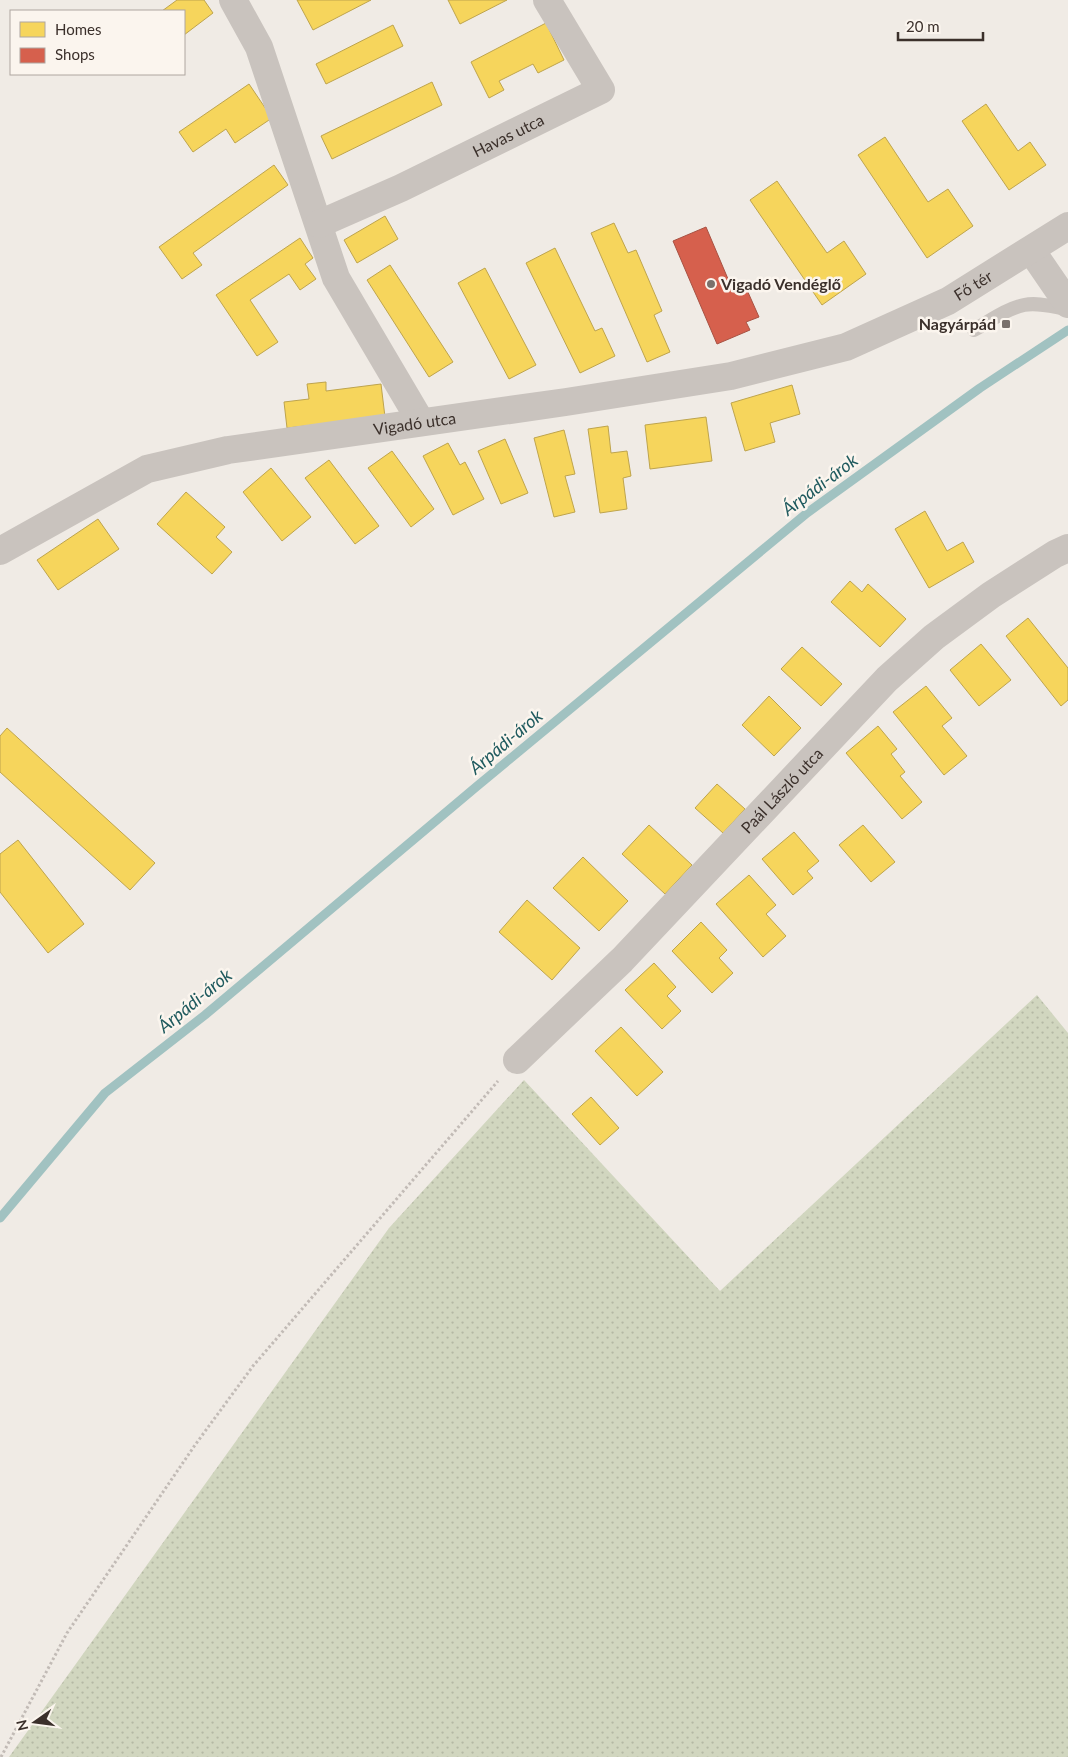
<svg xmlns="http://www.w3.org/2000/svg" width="1068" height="1757" font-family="Lato,sans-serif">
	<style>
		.park { fill: url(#park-dots) }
		.homes { fill: #f6d55c; stroke: #bea44d }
		.shops { fill: #d6604d; stroke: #a85243 }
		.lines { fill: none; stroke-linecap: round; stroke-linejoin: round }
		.stream { stroke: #a1c2c1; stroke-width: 9 }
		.path { stroke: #c2bbb6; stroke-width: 3; stroke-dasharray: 2.5 2.5; stroke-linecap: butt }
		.lane { stroke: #c9c3be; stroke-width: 14 }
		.street { stroke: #c9c3be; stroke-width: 28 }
		.poi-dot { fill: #7a716c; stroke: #fbf5ee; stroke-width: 2 }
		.labels { text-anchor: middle; stroke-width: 5; stroke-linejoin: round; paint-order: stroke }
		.street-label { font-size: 16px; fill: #3b302b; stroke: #fbf5ee }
		.poi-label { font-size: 16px; font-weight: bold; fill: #3b302b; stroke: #fbf5ee; text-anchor: start }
		.water-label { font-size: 18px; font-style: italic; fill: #1f5a5e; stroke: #fbf5ee }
	</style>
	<defs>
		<pattern id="park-dots" width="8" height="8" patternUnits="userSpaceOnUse" patternTransform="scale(1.25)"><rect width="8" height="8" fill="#d1d6bf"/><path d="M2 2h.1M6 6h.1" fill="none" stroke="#b4b8a4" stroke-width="1.8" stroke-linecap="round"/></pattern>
	</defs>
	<rect width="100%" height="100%" fill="#f0ebe5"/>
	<path class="park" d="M 1037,995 L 1068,1033 L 1068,1757 L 9,1757 L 389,1228 L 524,1080 L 720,1291 Z"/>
	<path class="homes" d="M 177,0 L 204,0 L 213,13 L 184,35 L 184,11 L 162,11 Z
		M 297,0 L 371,0 L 313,30 Z
		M 448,0 L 507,0 L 460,24 Z
		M 546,23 L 564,60 L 538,73 L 533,64 L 499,81 L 504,90 L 489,98 L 471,62 Z
		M 393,25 L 403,46 L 326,84 L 316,64 Z
		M 432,82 L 442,105 L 332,159 L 321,136 Z
		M 249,84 L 272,118 L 235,143 L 226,129 L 193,152 L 179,132 Z
		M 986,104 L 1018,151 L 1030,142 L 1046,165 L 1009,190 L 962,121 Z
		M 885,137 L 928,202 L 948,189 L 973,226 L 927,258 L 858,155 Z
		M 274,165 L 288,185 L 193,253 L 202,265 L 182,279 L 159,247 Z
		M 777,181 L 827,253 L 844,241 L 866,274 L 822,305 L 750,200 Z
		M 385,216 L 398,239 L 357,263 L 344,240 Z
		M 614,223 L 628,253 L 636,250 L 662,311 L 654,315 L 670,352 L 647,362 L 591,233 Z
		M 300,238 L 313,258 L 305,264 L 316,279 L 300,290 L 289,274 L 250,300 L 278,342 L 257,356 L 216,295 Z
		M 555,248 L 595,331 L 602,328 L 615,356 L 580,373 L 526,263 Z
		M 390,265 L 453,362 L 429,377 L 367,280 Z
		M 485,268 L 536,365 L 509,379 L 458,283 Z
		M 326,382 L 326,391 L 381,384 L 385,417 L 287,428 L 284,402 L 309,399 L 307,384 Z
		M 792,385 L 800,414 L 770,423 L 775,442 L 745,451 L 731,403 Z
		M 706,417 L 712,461 L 650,469 L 645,425 Z
		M 608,426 L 611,453 L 627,451 L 631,476 L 623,478 L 627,509 L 600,513 L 588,429 Z
		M 564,430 L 575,474 L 565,476 L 575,512 L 554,517 L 534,438 Z
		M 505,439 L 528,493 L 501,504 L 478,451 Z
		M 448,443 L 460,465 L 465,462 L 484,499 L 453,515 L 423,456 Z
		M 392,451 L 434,509 L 411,527 L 368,468 Z
		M 329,460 L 379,526 L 355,544 L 305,478 Z
		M 271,468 L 311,517 L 282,541 L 243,492 Z
		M 186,492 L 225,527 L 216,537 L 232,552 L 212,574 L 157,524 Z
		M 925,511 L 947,551 L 963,542 L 974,562 L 929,588 L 895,529 Z
		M 98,519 L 119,549 L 58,590 L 37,560 Z
		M 850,581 L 862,592 L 868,584 L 906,619 L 880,647 L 831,602 Z
		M 1028,618 L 1068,668 L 1068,700 L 1061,706 L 1006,636 Z
		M 981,644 L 1011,680 L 979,706 L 950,670 Z
		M 802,647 L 842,684 L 821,706 L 781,669 Z
		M 926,686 L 952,718 L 942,726 L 967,756 L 944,775 L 893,712 Z
		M 769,696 L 801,728 L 774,756 L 742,725 Z
		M 878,726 L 897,749 L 891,754 L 905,772 L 900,776 L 922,802 L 902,819 L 846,753 Z
		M 7,728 L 155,863 L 130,890 L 0,772 L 0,736 Z
		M 717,784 L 745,809 L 723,833 L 695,808 Z
		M 649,825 L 692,865 L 665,894 L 622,854 Z
		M 863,825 L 895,862 L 871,882 L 839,845 Z
		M 794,832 L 819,861 L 807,871 L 813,878 L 793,895 L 762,859 Z
		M 18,840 L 84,924 L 48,953 L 0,892 L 0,854 Z
		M 583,857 L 628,901 L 599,931 L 553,888 Z
		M 749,875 L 776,905 L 766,914 L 786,936 L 763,957 L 716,904 Z
		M 527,900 L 580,948 L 552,980 L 499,932 Z
		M 701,922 L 727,950 L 719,958 L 733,973 L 712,993 L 672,951 Z
		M 654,963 L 676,987 L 667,996 L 681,1011 L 662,1029 L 625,990 Z
		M 621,1027 L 663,1072 L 637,1096 L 595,1051 Z
		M 591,1097 L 619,1128 L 600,1145 L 572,1114 Z"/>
	<path class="shops" d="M 706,227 L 731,286 L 743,281 L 759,317 L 746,322 L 750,330 L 717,344 L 673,241 Z"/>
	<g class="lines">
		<path class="stream" d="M 0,1218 L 105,1093 L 205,1015 L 476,787 L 807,513 L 980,388 L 1068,330"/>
		<path class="path" d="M 1,1757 L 67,1633 L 195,1445 L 253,1366 L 498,1081"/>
		<path class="lane" d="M 974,330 C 990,321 1006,309 1024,305 C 1038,302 1054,307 1068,309"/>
		<g class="street">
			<path d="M 233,0 L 259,47 L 336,278 L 421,422"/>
			<path id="s1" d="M 319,224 L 401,188 L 601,90 L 547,0"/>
			<path d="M 1031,250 L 1068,304"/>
			<path id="s2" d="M 0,551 L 147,469 L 228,450 L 566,402 L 731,376 L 846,347 L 948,301 L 1068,226"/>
			<path id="s3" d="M 517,1060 L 622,960 L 887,679 L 934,637 L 991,595 L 1055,554 L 1068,548"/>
		</g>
	</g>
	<g class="poi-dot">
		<circle cx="711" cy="284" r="5"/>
		<rect x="1001" y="319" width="10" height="10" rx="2.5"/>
	</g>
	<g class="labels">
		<g class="street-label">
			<text dy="6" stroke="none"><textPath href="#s1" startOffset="209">Havas utca</textPath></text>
			<text dy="6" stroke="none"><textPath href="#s2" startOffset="1020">Fő tér</textPath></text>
			<text dy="6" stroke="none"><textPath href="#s2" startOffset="440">Vigadó utca</textPath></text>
			<text dy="6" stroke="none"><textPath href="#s3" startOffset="378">Paál László utca</textPath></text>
		</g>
		<g class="poi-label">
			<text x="721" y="290">Vigadó Vendéglő</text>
			<text x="996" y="330" text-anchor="end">Nagyárpád</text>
		</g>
		<g class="water-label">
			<text transform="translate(820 485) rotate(-37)" y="6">Árpádi-árok</text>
			<text transform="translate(506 742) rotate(-40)" y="6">Árpádi-árok</text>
			<text transform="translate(195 1001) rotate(-39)" y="6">Árpádi-árok</text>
		</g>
	</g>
	<rect x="10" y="10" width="175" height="65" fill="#fbf5ee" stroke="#aea6a0"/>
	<rect x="20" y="22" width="25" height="15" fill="#f6d55c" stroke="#aea6a0"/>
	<text x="55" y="35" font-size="15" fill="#3b302b">Homes</text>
	<rect x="20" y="48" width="25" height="15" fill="#d6604d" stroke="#aea6a0"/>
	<text x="55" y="60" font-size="15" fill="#3b302b">Shops</text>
	<g transform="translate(35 1722) rotate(256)" stroke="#fbf5ee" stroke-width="4" paint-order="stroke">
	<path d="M0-4L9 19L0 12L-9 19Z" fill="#3b302b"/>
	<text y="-8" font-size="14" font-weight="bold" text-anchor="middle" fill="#3b302b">N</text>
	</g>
	<path d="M898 32v8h85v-8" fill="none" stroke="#3b302b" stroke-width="2.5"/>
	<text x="906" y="32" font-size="15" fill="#3b302b" stroke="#fbf5ee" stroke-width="4" paint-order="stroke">20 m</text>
</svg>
